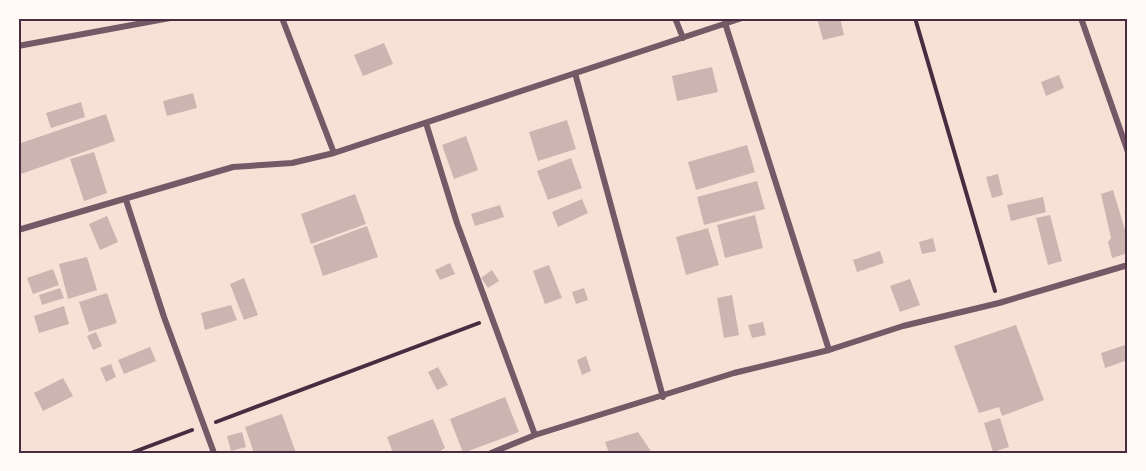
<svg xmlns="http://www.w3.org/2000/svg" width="1146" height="471" font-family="'Open Sans',sans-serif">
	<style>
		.building { fill: #ccb4b1 }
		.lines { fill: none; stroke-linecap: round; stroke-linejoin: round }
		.path { stroke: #4a2c40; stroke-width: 4 }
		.minor { stroke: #755966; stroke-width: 6 }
		.neatline { fill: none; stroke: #4a2c40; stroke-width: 2 }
	</style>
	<rect width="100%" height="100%" fill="#f7e1d7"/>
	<path class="building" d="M 817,18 L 840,18 L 844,35 L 823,40 Z
		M 384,43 L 393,64 L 363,76 L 354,55 Z
		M 712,67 L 718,92 L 677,101 L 672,76 Z
		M 1059,75 L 1064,88 L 1046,96 L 1041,82 Z
		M 193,93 L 197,108 L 167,116 L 163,101 Z
		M 81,102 L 85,117 L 51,128 L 46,113 Z
		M 106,114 L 115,141 L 18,175 L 18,144 Z
		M 567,120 L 576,149 L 538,161 L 529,132 Z
		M 466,136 L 478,170 L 454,179 L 442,145 Z
		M 747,145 L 755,172 L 696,190 L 688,162 Z
		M 94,152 L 107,193 L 84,201 L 70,159 Z
		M 571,158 L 582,188 L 548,200 L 537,171 Z
		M 998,174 L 1003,195 L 992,198 L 986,177 Z
		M 757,181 L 765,209 L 704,225 L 697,197 Z
		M 1113,190 L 1128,240 L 1128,253 L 1112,258 L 1108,242 L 1111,238 L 1101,194 Z
		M 355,194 L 366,224 L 311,244 L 301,214 Z
		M 1043,197 L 1046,212 L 1011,221 L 1007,205 Z
		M 582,199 L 588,213 L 558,227 L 552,212 Z
		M 500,205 L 504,217 L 475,226 L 471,214 Z
		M 755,215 L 763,248 L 725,258 L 717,225 Z
		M 1050,215 L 1062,261 L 1048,265 L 1036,218 Z
		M 107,216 L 118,242 L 100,250 L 89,224 Z
		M 367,226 L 378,257 L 323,276 L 313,246 Z
		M 708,228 L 719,265 L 686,275 L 676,237 Z
		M 933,238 L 936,251 L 922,254 L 919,242 Z
		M 880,251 L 884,263 L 857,272 L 853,260 Z
		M 87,257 L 97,290 L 68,299 L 59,264 Z
		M 450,263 L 455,274 L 440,280 L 435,270 Z
		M 549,265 L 562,298 L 545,304 L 533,271 Z
		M 53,269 L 59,285 L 33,294 L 27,278 Z
		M 492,270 L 499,281 L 488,288 L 481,278 Z
		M 244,278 L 258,315 L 244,320 L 230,284 Z
		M 910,279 L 920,305 L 900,312 L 890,286 Z
		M 60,288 L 64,298 L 42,305 L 39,295 Z
		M 584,288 L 588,300 L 576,304 L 572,292 Z
		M 107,293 L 117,323 L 89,332 L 79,302 Z
		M 732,295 L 739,335 L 724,338 L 717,298 Z
		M 231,305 L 237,320 L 205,330 L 201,313 Z
		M 64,306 L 69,324 L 39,333 L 34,316 Z
		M 763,322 L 766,335 L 752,338 L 748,325 Z
		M 1016,325 L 1044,400 L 1002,416 L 999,407 L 979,413 L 954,346 Z
		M 96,332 L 102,346 L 93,350 L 87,336 Z
		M 1128,344 L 1128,360 L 1105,368 L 1101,353 Z
		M 150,347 L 156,361 L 124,374 L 118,360 Z
		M 586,356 L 591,371 L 582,375 L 577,360 Z
		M 111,364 L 116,377 L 106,382 L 100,368 Z
		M 438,367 L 448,385 L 437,390 L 428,372 Z
		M 63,378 L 73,396 L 43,411 L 34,393 Z
		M 505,397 L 519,432 L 463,453 L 450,419 Z
		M 282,414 L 296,453 L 254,453 L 245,427 Z
		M 1000,418 L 1009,447 L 993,452 L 984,423 Z
		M 433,419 L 445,448 L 437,453 L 393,453 L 387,437 Z
		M 242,432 L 246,447 L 231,451 L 227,436 Z
		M 638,432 L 652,453 L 609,453 L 605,442 Z"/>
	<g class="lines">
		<path class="path" d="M 915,18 L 995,291
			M 216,422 L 479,323
			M 131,453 L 192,430"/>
		<path class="minor" d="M 282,18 L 334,153
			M 675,18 L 683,38
			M 1081,18 L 1128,152
			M 725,23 L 829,350
			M 18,46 L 170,18
			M 575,73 L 663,397
			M 426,123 L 457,223 L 535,435
			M 126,200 L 164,317 L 214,453
			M 18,230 L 233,167 L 292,163 L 334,153 L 742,18
			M 491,453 L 535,435 L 734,373 L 829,350 L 903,326 L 999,303 L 1128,265"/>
	</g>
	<rect width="1146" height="471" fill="none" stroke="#fffaf5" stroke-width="39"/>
	<rect x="20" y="20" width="1106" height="432" class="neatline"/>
</svg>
